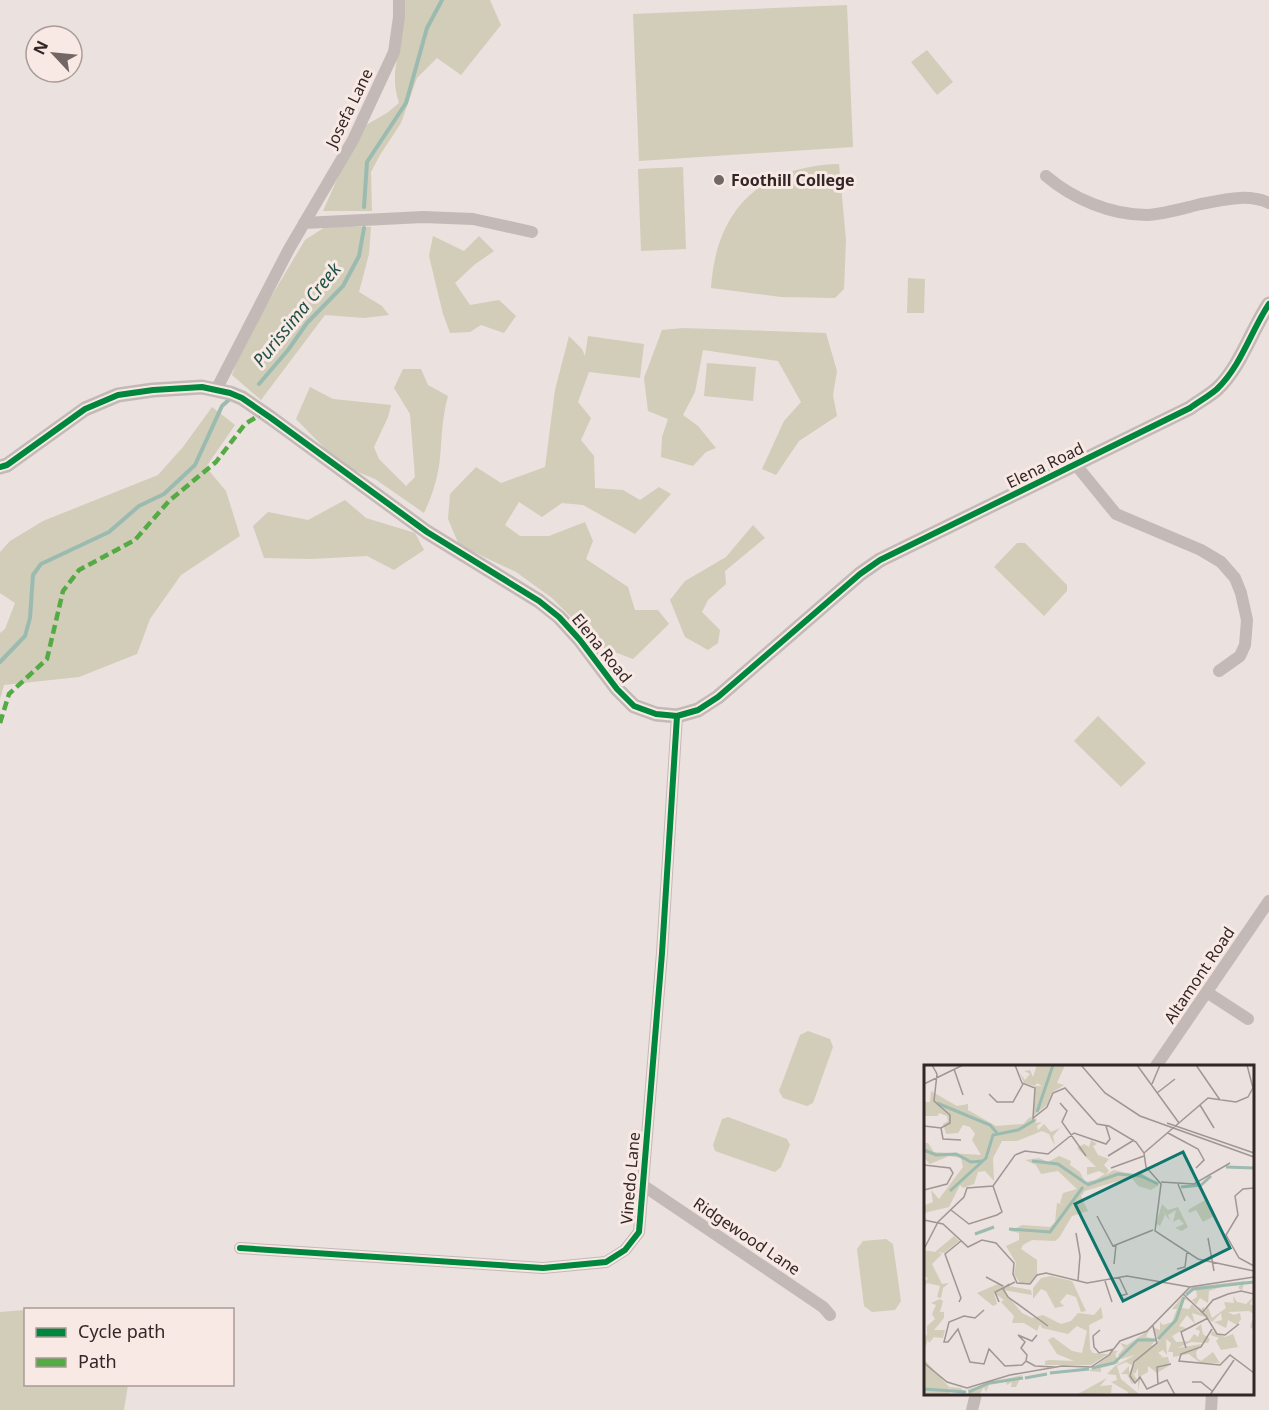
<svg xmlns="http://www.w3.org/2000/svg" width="1269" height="1410" font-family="'Noto Sans',sans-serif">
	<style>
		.green { fill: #d1cdb9 }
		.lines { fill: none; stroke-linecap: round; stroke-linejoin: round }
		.stream { stroke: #9bbbb1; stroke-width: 4 }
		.minor { stroke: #c3b9b7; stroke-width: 12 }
		.tertiary { stroke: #c3b9b7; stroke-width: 15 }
		.quiet { stroke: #54aa44; stroke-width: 4.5; stroke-dasharray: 9 4.5; stroke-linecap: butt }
		.cycleway-casing { stroke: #f8e9e4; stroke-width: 10 }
		.cycleway { stroke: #00873e; stroke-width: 6 }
		.poi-dot { fill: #736766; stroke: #f8e9e4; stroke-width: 2 }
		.labels { text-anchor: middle; stroke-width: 6; stroke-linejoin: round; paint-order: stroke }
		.street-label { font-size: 16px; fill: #332626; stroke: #f8e9e4 }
		.poi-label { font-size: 16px; font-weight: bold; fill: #332626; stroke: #f8e9e4; text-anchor: start }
		.water-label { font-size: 18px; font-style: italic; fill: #1e5246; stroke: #f8e9e4 }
		.inset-river { fill: none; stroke: #9bbbb1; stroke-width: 3 }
		.inset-road { fill: none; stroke: #a19694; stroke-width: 1.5 }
		.view { fill: #0f766e; fill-opacity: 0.15; stroke: #0f766e; stroke-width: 3 }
		.inset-edge { fill: none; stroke: #332626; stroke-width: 3 }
	</style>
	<rect width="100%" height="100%" fill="#ebe1de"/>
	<path class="green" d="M 405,0 L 490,0 L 501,25 L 461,75 L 437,58 L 417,78 L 401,123 L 380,155 L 371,172 L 372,211 L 323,211 L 359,129 L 387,113 L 399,103 C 390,75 398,60 402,33 C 404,22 404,11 405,0 Z
		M 847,5 L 853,147 L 639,161 L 633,14 Z
		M 927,50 L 953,82 L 937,95 L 911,62 Z
		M 839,164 L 846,240 L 844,289 L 835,298 L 781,297 L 711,288 C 716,210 760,166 839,164 Z
		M 683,167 L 686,249 L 641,251 L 638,169 Z
		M 328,225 L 371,227 L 369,254 L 359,292 L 382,306 L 389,315 L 364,318 L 325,315 L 261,400 L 232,375 L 243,344 L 305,240 Z
		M 433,236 L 464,251 L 479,236 L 494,251 L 474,265 L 455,283 L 470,305 L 499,300 L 516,316 L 504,333 L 481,325 L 470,332 L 450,333 L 443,314 L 429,256 Z
		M 908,278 L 925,279 L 924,313 L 907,313 Z
		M 683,328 L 826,333 L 837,371 L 833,395 L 837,416 L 799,441 L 776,475 L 762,469 L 784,421 L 801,402 L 778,361 L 703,350 L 695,392 L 683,415 L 698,426 L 716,448 L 706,452 L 693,466 L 661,457 L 662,437 L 668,419 L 648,411 L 644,378 L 662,330 Z
		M 569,336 L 582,349 L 585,356 L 588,336 L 644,344 L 640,378 L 589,372 L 578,402 L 591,418 L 581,440 L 594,456 L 595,488 L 623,490 L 640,500 L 659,487 L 671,494 L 635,534 L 583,505 L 562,503 L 542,517 L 519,502 L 505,525 L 520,536 L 549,536 L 585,522 L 593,541 L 586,559 L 628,587 L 635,610 L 658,610 L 669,624 L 633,659 L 601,647 L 552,598 L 516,572 L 459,545 L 448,519 L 450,494 L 476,467 L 501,483 L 545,467 L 555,390 Z
		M 707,363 L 756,367 L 753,401 L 704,396 Z
		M 403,369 L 421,369 L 428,385 L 448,396 C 442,418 442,435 440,458 C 438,478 432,496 424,513 L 375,479 L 341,465 L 296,419 L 310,387 L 333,399 L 391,405 L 388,417 L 374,447 L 379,459 L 406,486 L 415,477 L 410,414 L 394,388 Z
		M 212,407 L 235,425 L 206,467 L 226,491 L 240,536 L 181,575 L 150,619 L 137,654 L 79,677 L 4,685 L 0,699 L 0,633 L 5,629 L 15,603 L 0,593 L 0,552 L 10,541 L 43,521 L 158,475 L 183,447 Z
		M 345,500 L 366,518 L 415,533 L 424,550 L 394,570 L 367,556 L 311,559 L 264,558 L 253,526 L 268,512 L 308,520 Z
		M 753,525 L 765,538 L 725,571 L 726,584 L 708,600 L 702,612 L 720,630 L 718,643 L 708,650 L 685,637 L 670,600 L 685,581 L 726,557 Z
		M 1017,543 L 1025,543 L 1067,585 L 1067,591 L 1044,616 L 994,567 Z
		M 1098,716 L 1146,763 L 1121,787 L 1074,741 Z
		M 808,1031 L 830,1039 L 833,1047 L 813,1103 L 807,1106 L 783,1098 L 779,1091 L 800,1035 Z
		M 728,1117 L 787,1139 L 790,1145 L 781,1167 L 775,1172 L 715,1151 L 713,1145 L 722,1119 Z
		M 886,1239 L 893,1244 L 901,1301 L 895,1310 L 872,1312 L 864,1306 L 857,1249 L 863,1241 Z
		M 25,1310 L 26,1384 L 128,1385 L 124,1410 L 0,1410 L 0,1312 Z"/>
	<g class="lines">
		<path class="stream" d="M 364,207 L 367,162 L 406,103 L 427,28 L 442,0
			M 259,384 L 288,350 L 307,323 L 343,286 L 359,256 L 364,228
			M 0,662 L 25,636 L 30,618 L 33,575 L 41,564 L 109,532 L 139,506 L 164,494 L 195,465 L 222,406 L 232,397"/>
		<path class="minor" d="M 1046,176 C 1073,199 1111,215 1147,215 C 1165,214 1184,208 1201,204 C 1223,200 1248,193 1269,203
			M 304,223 L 423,217 L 473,219 L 532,232
			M 216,390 L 289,249 L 353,140 L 394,52 L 399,17 L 399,0
			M 1076,465 L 1116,514 L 1201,550 L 1221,562 L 1235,578 L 1241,593 L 1247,620 L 1245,645 L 1240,656 L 1219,671
			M 1208,993 L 1248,1019
			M 1156,1066 L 1269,901
			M 644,1186 L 823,1307 L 830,1315
			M 240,1248 L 543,1268 L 606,1262 L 625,1250 L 639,1232 L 662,953 L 677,716
			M 972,1410 L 976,1394
			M 1211,1410 L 1212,1394"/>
		<path class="tertiary" d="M 0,467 L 7,465 L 85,409 L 118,395 L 153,390 L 202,387 L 230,393 L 242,398 L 271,418 L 427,532 L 539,601 L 559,617 L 580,640 L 617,689 L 634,706 L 656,714 L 677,716 L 698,710 L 718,697 L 860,574 L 880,560 L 1190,408 C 1198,402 1209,396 1217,389 C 1241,366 1251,331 1269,304"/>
		<path class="quiet" d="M 0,723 L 9,694 L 47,659 L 63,591 L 79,570 L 135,540 L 169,501 L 216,462 L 245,424 L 263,413"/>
		<defs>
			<path id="cycleway" d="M 0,467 L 7,465 L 85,409 L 118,395 L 153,390 L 202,387 L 230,393 L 242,398 L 271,418 L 427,532 L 539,601 L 559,617 L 580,640 L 617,689 L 634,706 L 656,714 L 677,716 L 698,710 L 718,697 L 860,574 L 880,560 L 1190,408 C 1198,402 1209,396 1217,389 C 1241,366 1251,331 1269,304
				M 240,1248 L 543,1268 L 606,1262 L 625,1250 L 639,1232 L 662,953 L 677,716"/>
		</defs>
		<use href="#cycleway" class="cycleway-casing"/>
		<use href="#cycleway" class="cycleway"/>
	</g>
	<circle class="poi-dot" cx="719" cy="180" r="6"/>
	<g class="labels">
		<g class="street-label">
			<text transform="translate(349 108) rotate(-64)" y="6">Josefa Lane</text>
			<text transform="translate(1045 465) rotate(-26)" y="6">Elena Road</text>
			<text transform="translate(602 648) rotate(51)" y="6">Elena Road</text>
			<text transform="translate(1199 975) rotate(-56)" y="6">Altamont Road</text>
			<text transform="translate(630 1178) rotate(-85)" y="6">Vinedo Lane</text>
			<text transform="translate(747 1236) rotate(34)" y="6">Ridgewood Lane</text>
		</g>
		<g class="poi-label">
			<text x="731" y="186">Foothill College</text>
		</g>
		<g class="water-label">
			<text transform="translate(297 315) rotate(-51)" y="6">Purissima Creek</text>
		</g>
	</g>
	<g transform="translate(924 1065)">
		<rect width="330" height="330" fill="#ebe1de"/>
		<path d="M 113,0 L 141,0 L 133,18 L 140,20 L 129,27 L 123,40 L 109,51 L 111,21 L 118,21 L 113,18 L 111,21 L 100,18 L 96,8 L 101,15 L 106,9 L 100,6 L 106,5 L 109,12 ZM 7,26 L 33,41 L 44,39 L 44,45 L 72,61 L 99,59 L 106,52 L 113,54 L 111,58 L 118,57 L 113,61 L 114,65 L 120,59 L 127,67 L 136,63 L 129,71 L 131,81 L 125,69 L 118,66 L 93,76 L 78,76 L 69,93 L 70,116 L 61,106 L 54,107 L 50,119 L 39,123 L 36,120 L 25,142 L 0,148 L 1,140 L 9,137 L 7,125 L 15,134 L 39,102 L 37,93 L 25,91 L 6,99 L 0,93 L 0,78 L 4,78 L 10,87 L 57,90 L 48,75 L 51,69 L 46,62 L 39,60 L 34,68 L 22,69 L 19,59 L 24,56 L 23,51 L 15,48 L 14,51 L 0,51 L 0,37 L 6,37 ZM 167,75 L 173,79 L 169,81 L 174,90 L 185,94 L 180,100 L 185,106 L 181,110 L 190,105 L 211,110 L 216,107 L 235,120 L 227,125 L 214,121 L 207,112 L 161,126 L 157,131 L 164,146 L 148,151 L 135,173 L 131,176 L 108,175 L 99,180 L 97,184 L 113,195 L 113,209 L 105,219 L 96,218 L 90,209 L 92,198 L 82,181 L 95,175 L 95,168 L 86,166 L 98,160 L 126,162 L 131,157 L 133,138 L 140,140 L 136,138 L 139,128 L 153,124 L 134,106 L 117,109 L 112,100 L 101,95 L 115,93 L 124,97 L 135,91 L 147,96 L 146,100 L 156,107 L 161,117 L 171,115 L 181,109 L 175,106 L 163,110 L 163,102 L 172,102 L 153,83 L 160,79 L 165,82 ZM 281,135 L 290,151 L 279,157 L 272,145 L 265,148 L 264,145 ZM 238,139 L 244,145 L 254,142 L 264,162 L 258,166 L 251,163 L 260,159 L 255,154 L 249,157 L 252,145 L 244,150 L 246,156 L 238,145 L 241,150 L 236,161 L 232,159 ZM 30,171 L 35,176 L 20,188 L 14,187 L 18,189 L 8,199 L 18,219 L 25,218 L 19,223 L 17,233 L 13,232 L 16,221 L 3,218 L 0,223 L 0,216 L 4,214 L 0,209 L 0,185 L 11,187 ZM 127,211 L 148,216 L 162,246 L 157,247 L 152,232 L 143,229 L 136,237 L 140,241 L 131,243 L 122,226 L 117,224 L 109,234 L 109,223 L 117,213 ZM 321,216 L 318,225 L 314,223 L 316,220 L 309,218 L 285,226 L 284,238 L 276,233 L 272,240 L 268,235 L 273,232 L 272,225 L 261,229 L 268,222 ZM 74,219 L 107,225 L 108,230 L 79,225 L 98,248 L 108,253 L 119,250 L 137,259 L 147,256 L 154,248 L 170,250 L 177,242 L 179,253 L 165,260 L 166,284 L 169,288 L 184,289 L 167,300 L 121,300 L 121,296 L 125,295 L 150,296 L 133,289 L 124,275 L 129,272 L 148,286 L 158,288 L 163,266 L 153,261 L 144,269 L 118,263 L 116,259 L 113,266 L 100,258 L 88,258 L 90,251 L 77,237 L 80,235 L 70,228 L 73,239 L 69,241 L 53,228 ZM 259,231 L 267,237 L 260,234 L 258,243 L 265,244 L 268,239 L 276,248 L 273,241 L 277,244 L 280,242 L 281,252 L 268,248 L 271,259 L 263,250 L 255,261 L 262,263 L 248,271 L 252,277 L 265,276 L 270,269 L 274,272 L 276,266 L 271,264 L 277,259 L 279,269 L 286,274 L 284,278 L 267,277 L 253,283 L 278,279 L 272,287 L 273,293 L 277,296 L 289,287 L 296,298 L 276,298 L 265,289 L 249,292 L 249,287 L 244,287 L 247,278 L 242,274 L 243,290 L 239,285 L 234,288 L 239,292 L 232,293 L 244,292 L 246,300 L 233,308 L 224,301 L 224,307 L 217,311 L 214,325 L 214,303 L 211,309 L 208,306 L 213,315 L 208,319 L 203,309 L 197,309 L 205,301 L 205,308 L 214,293 L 207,300 L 202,297 L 193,301 L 197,314 L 216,330 L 203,330 L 204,327 L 187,317 L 193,315 L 192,310 L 183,309 L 191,301 L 211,290 L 197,294 L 194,290 L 200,283 L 196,278 L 203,280 L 225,265 L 222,272 L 232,274 L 227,281 L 233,278 L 235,275 L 228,262 L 236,265 L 236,257 L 239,260 L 248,257 L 253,244 L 248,244 ZM 309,231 L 313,237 L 322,239 L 330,231 L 326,239 L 330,241 L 330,265 L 326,262 L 330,249 L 325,246 L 304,247 L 310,250 L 316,248 L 317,254 L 313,260 L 304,255 L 302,263 L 290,257 L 298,255 L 297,248 L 288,257 L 280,248 L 284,242 L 288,253 L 302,243 L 300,237 L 310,238 ZM 16,234 L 19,236 L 16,247 L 20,247 L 20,253 L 10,265 L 21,265 L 19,273 L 10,272 L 5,278 L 4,274 L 0,286 L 0,268 L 3,271 L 3,261 L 11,254 L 8,249 L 12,240 L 7,238 ZM 288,266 L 301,272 L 309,269 L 314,282 L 297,285 L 292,276 L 295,273 L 287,270 ZM 190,286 L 194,286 L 191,289 L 195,298 L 177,303 L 177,307 L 165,306 ZM 0,294 L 25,322 L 37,323 L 42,330 L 27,326 L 26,322 L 25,330 L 0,330 ZM 98,310 L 92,322 L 87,322 L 88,317 L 83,320 L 82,317 L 65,320 L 62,327 L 60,322 L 55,330 L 44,330 L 44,324 ZM 183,313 L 176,321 L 188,320 L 187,328 L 152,330 Z" fill="#d1cdb9"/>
		<path class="inset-river" d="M 13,38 L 66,60 L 73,68M 113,47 L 129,0M 0,85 L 12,90 L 32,89 L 47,97 L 58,96M 108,96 L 134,99 L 163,119M 302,102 L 330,103M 163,120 L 194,109 L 217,111 L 234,119M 257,122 L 277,120 L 287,111M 26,126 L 62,93 L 69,70 L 94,65 L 111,55M 85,164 L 126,167 L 159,122M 51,169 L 70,162M 262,230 L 269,224 L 330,217M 234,274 L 252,255 L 260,232M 168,303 L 190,298 L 214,275 L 232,275M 126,308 L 165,304M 101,313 L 123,309M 0,324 L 42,327M 45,327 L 65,318 L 99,313"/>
		<path class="inset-road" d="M 91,0 L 98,18 L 111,23 L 109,53 L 123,42 L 129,28 L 141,23 L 173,59 L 185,61 L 212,77 L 220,88 L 222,102 L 237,119 L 231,166 L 274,194 L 330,206M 157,0 L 181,28 L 216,51 L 330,92M 213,0 L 255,58M 272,0 L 296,35M 323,0 L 329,23M 30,4 L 39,30M 0,19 L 39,0M 228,19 L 236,0M 233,28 L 251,14M 65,29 L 73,37 L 89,37 L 99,19M 136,38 L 143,46 L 138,57 L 162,91M 276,40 L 290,63M 243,58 L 330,88M 0,61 L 17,63 L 26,58 L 26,50 L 10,36 L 13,9 L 8,0M 17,63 L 19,74 L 37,75M 244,68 L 274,84 L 280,95 L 272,103M 220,88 L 284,33 L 312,37 L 324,32 L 330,21M 184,91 L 210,75M 0,100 L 26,103 L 29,108 L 23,119 L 0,125M 187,103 L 220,91M 237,117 L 270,119 L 306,98M 254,119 L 261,136M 330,123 L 319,124 L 311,131 L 314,150 L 302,170 L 315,193 L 330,201M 27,145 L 45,159 L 73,150 L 78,147 L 69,121M 173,151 L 189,181 L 229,165M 0,155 L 19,159 L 44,182 L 58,175 L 72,178 L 90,198 L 89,209 L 93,218 L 106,219 L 113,210 L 122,208 L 163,218 L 203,211 L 266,222M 152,168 L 156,191 L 154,216M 284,173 L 290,206M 0,184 L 14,157 L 40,132 L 43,123 L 69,121 L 91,90 L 101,86 L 124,89 L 150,68 L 182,79 L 186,74 L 182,61M 190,199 L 192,180M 253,204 L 261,202 L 263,186M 62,212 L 79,221M 195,212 L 203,229 L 196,231M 181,216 L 188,237M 85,219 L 79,224 L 84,232 L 124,261M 259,229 L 282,251 L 293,269 L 301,270 L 315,259M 35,237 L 37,233 L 21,189 L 37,176M 75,237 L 71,227 L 91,217M 60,245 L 51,253 L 40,251 L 25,257 L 20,277 L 24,277 L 34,264 L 46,297 L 60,299 L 65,284 L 81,301 L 98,300 L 102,296M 278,248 L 289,235 L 304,229 L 317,226 L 330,229M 229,261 L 233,278 L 210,297 L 206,311 L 211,318 L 216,312 L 223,324 L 243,315 L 251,330M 288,264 L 277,282 L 257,289 L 255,296 L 296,300 L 306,290 L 330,308M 176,265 L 169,271 L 170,282 L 175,288 L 190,284M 262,283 L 257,267 L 284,253M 102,296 L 103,290 L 97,283 L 101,277 L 94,270 L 108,276 L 113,270M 102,296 L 111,301 L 131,302M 0,298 L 23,317 L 43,323 L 86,310 L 138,301 L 167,302 L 185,290 L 196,276 L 223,266 L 266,222 L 330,212M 268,317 L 277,317 L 288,326M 234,320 L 233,302 L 247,299M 286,330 L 310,295"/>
		<path class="view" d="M 259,87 L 306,183 L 199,236 L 151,139 Z"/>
		<rect width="330" height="330" class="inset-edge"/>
	</g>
	<rect x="24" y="1308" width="210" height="78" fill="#f8e9e4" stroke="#a99b98" stroke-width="1.5"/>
	<rect x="36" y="1328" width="30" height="9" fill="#00873e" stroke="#a99b98" stroke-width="1.5"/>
	<text x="78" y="1338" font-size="18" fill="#332626">Cycle path</text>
	<rect x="36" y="1358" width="30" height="9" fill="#54aa44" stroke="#a99b98" stroke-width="1.5"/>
	<text x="78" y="1368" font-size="18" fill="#332626">Path</text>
	<g transform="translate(54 54) rotate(296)"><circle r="28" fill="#f8e9e4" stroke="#a99b98" stroke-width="1.5"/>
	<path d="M0-4.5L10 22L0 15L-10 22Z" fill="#736766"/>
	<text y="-9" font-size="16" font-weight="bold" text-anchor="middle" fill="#332626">N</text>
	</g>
</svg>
